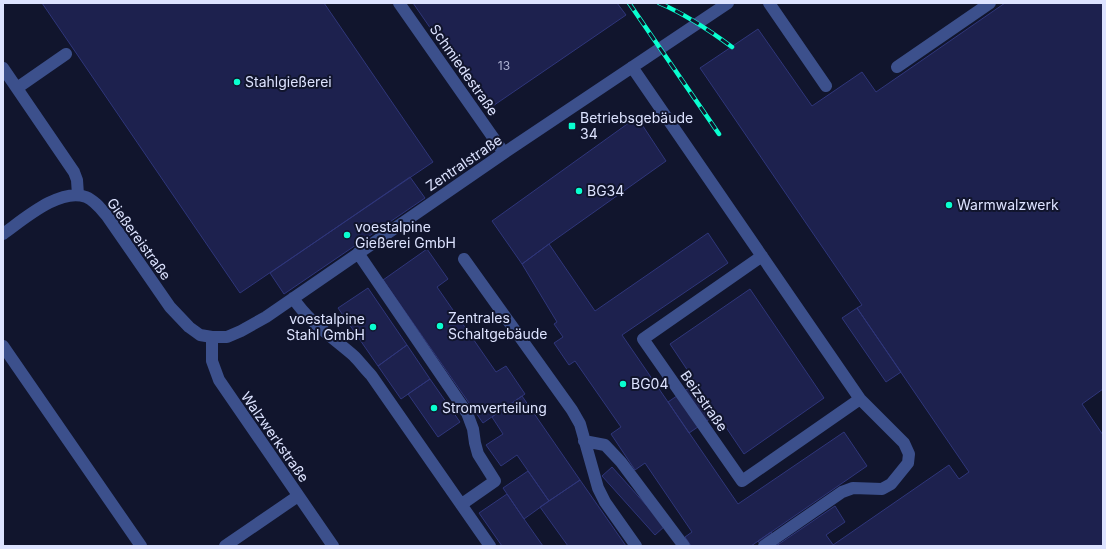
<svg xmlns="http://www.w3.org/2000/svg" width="1106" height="549" font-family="Inter,sans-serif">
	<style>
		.building { fill: #1d214e; stroke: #2f367a }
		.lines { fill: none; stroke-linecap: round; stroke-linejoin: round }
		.minor { stroke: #3c508c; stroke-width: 12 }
		.rail-casing { stroke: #09ffd0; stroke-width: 4.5 }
		.rail { stroke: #11152d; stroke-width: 3; stroke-dasharray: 9; stroke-linecap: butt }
		.poi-dot { fill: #09ffd0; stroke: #11152d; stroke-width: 1.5 }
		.labels { text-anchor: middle; stroke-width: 4; stroke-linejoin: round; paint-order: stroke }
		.number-label { font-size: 12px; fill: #adb2d3 }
		.street-label { font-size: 14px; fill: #dde3ff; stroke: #11152d }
		.poi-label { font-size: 14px; fill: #dde3ff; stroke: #11152d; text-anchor: start }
	</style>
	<rect width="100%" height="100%" fill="#11152d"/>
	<path class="building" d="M 42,3 L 324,3 L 433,162 L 240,293 Z
		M 413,3 L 617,3 L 626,15 L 487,110 Z
		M 1005,3 L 1103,3 L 1103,389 L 1082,404 L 1103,435 L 1103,546 L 834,546 L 833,545 L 949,465 L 959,479 L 969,472 L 857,308 L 862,305 L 700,68 L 758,29 L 812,106 L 862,72 L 876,92 Z
		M 637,117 L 666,161 L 549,244 L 522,264 L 492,221 Z
		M 410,177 L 425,198 L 284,294 L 270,273 Z
		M 708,233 L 728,263 L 622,335 L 668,402 L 738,504 L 844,432 L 867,466 L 751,546 L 691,546 L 685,537 L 692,532 L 645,463 L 635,470 L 611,434 L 621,427 L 575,361 L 569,365 L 554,343 L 563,337 L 554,324 L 557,322 L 522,264 L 549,244 L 595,311 Z
		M 427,249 L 448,279 L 437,287 L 496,372 L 506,366 L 525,394 L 483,423 L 383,280 Z
		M 368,288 L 407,345 L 378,366 L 338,308 Z
		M 750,289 L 824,398 L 744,454 L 717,414 L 689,433 L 668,402 L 696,383 L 670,344 Z
		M 857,308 L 901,372 L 886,382 L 842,318 Z
		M 407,345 L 430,379 L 401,399 L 378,366 Z
		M 430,379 L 460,422 L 438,437 L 408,394 Z
		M 522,396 L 580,480 L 549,501 L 517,455 L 501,466 L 486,445 L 503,434 L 492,417 Z
		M 612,467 L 665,526 L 655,535 L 602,476 Z
		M 528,471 L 549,501 L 524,519 L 503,488 Z
		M 580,480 L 626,546 L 568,546 L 540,507 Z
		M 507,494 L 524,519 L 543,546 L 502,546 L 479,513 Z
		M 835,506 L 845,522 L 826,535 L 834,546 L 776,546 Z
		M 771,532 L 779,544 L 776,546 L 761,546 L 758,541 Z"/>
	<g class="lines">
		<path class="minor" d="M 399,3 L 504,153
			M 769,3 L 826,86
			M 632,67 L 860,399 L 904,443 L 909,454 L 908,463 L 891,484 L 882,489 L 853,488 L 842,492 L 764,546
			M 897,67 L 990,3
			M 3,68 L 74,172 L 77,180 L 78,195
			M 17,88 L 66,54
			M 3,234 C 23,220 60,187 86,197 C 94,200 101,209 107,216 L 170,307 L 189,327 L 200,335 L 212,337 L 227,337 L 241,331 L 266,317 L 504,153 L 728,3
			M 358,253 L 467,413 L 473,429 L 475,443 L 478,454 L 495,481 L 462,504
			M 762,256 L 643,339 L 742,481 L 860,399
			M 464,259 L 572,410 L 580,424 L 598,488 L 605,502 L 636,546
			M 293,298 C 309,322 332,337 354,356 C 360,362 365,369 371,375 L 490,546
			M 212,337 L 212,361 L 219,380 L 333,546
			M 3,346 L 141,546
			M 584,441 L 605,445 L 621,462 L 684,546
			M 225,546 L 298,496"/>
		<defs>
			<path id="rail" d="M 629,3 L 719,134
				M 659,3 C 685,14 709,30 732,47"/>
		</defs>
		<use href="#rail" class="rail-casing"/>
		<use href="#rail" class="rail"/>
	</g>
	<g class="poi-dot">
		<circle cx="237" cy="82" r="4"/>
		<rect x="568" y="122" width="8" height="8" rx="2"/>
		<circle cx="579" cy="191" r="4"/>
		<circle cx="949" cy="205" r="4"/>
		<circle cx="347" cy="235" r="4"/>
		<circle cx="440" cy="326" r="4"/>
		<circle cx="373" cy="327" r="4"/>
		<circle cx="623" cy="384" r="4"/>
		<circle cx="434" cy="408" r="4"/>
	</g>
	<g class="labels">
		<g class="number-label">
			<text x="504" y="70">13</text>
		</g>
		<g class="street-label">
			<text transform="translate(464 70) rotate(55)" y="5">Schmiedestraße</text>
			<text transform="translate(464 163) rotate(-34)" y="5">Zentralstraße</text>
			<text transform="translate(139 239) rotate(54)" y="5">Gießereistraße</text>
			<text transform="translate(704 401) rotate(55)" y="5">Beizstraße</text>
			<text transform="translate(275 437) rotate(55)" y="5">Walzwerkstraße</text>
		</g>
		<g class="poi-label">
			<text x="245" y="87">Stahlgießerei</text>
			<text x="580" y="123">Betriebsgebäude<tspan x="580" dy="16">34</tspan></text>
			<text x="587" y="196">BG34</text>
			<text x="957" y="210">Warmwalzwerk</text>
			<text x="355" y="232">voestalpine<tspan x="355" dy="16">Gießerei GmbH</tspan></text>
			<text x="448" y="323">Zentrales<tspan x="448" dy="16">Schaltgebäude</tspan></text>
			<text x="365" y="324" text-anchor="end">voestalpine<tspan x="365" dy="16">Stahl GmbH</tspan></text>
			<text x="631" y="389">BG04</text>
			<text x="442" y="413">Stromverteilung</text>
		</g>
	</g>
	<rect width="1106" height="549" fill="none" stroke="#dde3ff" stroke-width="8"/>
</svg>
